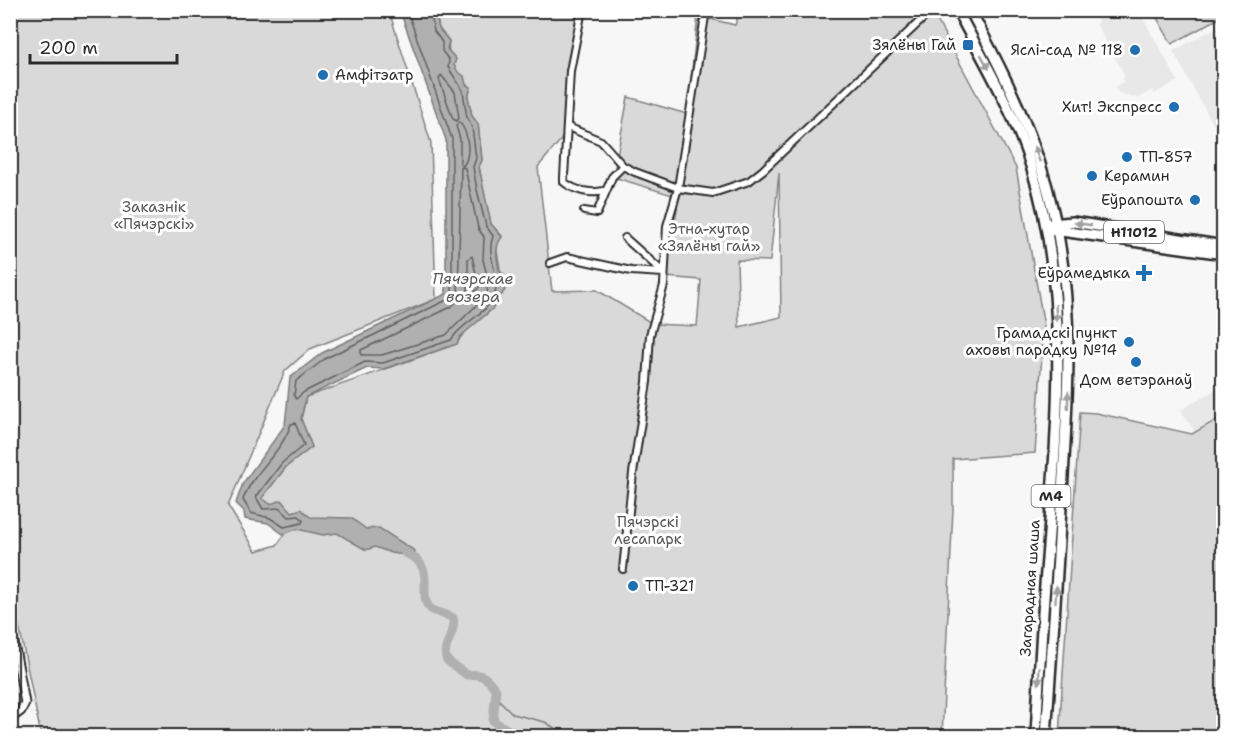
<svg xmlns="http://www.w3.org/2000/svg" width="1234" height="747" font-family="'Shantell Sans',sans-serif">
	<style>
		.built { fill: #e8e8e8 }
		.green { fill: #d9d9d9; stroke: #828282; stroke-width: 1.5; fill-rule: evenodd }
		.water { fill: #b0b0b0; stroke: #7b7b7b; stroke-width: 1.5 }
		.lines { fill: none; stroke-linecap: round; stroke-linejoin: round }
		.shore { stroke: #606060; stroke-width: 1.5 }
		.stream { stroke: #7b7b7b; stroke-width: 1.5 }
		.river { stroke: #b0b0b0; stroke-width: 9 }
		.minor-casing { stroke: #2b2b2b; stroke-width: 10 }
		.tertiary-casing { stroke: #2b2b2b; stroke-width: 11 }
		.primary-casing { stroke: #2b2b2b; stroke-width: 14 }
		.minor { stroke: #fff; stroke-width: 6 }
		.tertiary { stroke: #fff; stroke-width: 7 }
		.primary { stroke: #fff; stroke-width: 9 }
		.oneway { fill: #a0a0a0 }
		.poi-dot { fill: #1f6fb2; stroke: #fff; stroke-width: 2 }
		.labels { text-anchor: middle; stroke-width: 6; stroke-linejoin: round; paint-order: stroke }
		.shield { fill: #fff; stroke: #6b6b6b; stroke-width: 1.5 }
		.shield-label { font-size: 14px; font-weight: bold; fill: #2b2b2b }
		.poi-label { font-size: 15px; fill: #2b2b2b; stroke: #fff; text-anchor: end }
		.park-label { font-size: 15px; fill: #565656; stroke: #fff }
		.street-label { font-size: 15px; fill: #2b2b2b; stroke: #fff }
		.water-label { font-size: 16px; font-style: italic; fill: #5a5a5a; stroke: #fff }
	</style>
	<rect width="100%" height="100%" fill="#f7f7f7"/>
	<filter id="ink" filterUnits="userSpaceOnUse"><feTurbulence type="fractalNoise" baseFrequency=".0167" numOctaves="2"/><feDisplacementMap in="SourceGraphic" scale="12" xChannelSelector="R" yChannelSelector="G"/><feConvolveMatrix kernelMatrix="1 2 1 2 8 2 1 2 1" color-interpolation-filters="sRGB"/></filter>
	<g filter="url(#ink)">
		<path class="built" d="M 1107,10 L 1139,11 L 1178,81 L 1154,94 L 1152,90 L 1138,98 L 1119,93 L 1115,87 L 1123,82 L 1124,74 L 1097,25 L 1098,15 Z
			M 1223,24 L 1224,25 L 1223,142 L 1173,51 Z
			M 1223,385 L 1223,414 L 1194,431 L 1181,410 Z"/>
		<path class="green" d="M 10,11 L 389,11 L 431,143 L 436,299 L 310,349 L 285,371 L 228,506 L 256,551 L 277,545 L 302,510 L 292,512 L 266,503 L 262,498 L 286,467 L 312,447 L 301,419 L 306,397 L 457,344 C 465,324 493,317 500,295 C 505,280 497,259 496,244 L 502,236 L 491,224 L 483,189 L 479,166 L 482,160 L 478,124 L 472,116 L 468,97 L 471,88 C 458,81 446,56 449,41 L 439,29 L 435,11 L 576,11 L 565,135 L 538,167 L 552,291 L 597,290 L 653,324 L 697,326 L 701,280 L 666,277 L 679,197 L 613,177 L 628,97 L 687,114 L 698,16 L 735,25 L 740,11 L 932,11 L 1016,168 L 1044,326 L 1035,453 L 953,459 L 953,509 L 942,736 L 41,736 L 10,581 ZM 779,173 L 781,317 L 739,327 L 737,260 L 770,261 Z
			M 1153,11 L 1223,11 L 1223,16 L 1172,44 Z
			M 1080,412 L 1096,413 L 1192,434 L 1223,416 L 1223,736 L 1059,736 Z
			M 10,641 L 23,705 L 11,713 L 10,713 Z"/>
		<path class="water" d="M 400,11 L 435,11 L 439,29 L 449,41 L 447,49 L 456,59 L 454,65 L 458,72 L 464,76 L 466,85 L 471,87 L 468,97 L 472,116 L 478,124 L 482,160 L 479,167 L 491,224 L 502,237 C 494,247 497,258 499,271 L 504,274 L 501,283 L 505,290 L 492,309 L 460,337 L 457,344 L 383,369 L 367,368 L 306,397 L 301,419 L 312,447 L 286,467 L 262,498 L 270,504 L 282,500 L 292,512 L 301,509 L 310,517 L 351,518 L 366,529 L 379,528 L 415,551 L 414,556 L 391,553 L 375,547 L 366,550 L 337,533 L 323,535 L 297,529 L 283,534 L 268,523 L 245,519 L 244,511 L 236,503 L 243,483 L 285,425 L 290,378 L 322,353 L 446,294 L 446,140 Z"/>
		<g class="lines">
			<path class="shore" d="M 407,10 L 452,139 L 452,296 L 447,300 L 326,358 L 296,381 L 294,396 L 296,399 L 304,392 L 365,362 L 383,363 L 451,340 C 461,323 487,314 494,296 C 502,277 485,257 493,236 L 486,226 L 477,190 L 473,167 L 476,158 L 472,127 L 467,118 L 463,91 L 448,67 L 449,60 L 442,51 L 442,42 L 434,31 L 430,10
				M 441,75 L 455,92 L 459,118 L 457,121 L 453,119 L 439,79 Z
				M 459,122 C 469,132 471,156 463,166 L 460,164 L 460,139 L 456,126 Z
				M 461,167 L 465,168 L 478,228 L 484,237 L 483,260 L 488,279 L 487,295 L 446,335 L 382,355 L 361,355 L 361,350 L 451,307 L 458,300 Z
				M 472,256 L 479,287 L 471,296 L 468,294 L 468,259 Z
				M 295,423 L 304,445 L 282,463 L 256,497 L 263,509 L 280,508 L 289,517 L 299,516 L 303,520 L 302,523 L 284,527 L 270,518 L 251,513 L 243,500 C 253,471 282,453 291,424 Z"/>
			<path class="stream" d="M 497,698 L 513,714 L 545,722 L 567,736"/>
			<path class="river" d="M 405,553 C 440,566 415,597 431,609 C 436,613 447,614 453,618 C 457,631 440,649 447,660 C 451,665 461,670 467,675 C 482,673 487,677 496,690 L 493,721 L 510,731 L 505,736"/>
			<defs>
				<path id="minor" d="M 582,10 L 570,71 L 564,177 L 564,182 C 575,191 590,194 604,191
					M 568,127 L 601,141 L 623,166 L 635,172 L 678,188 L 713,193 L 749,181 L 763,170 L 932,10
					M 584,211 L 597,213 L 612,177 L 623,166
					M 625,238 L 663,272
					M 550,263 L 567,257 L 631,271 L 663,273
					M 623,569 L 633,473 L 647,382 L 650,335 L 664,285 L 667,226 L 678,188 L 706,10"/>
				<path id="tertiary" d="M 10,621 L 25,703 L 21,711 L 10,719"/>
				<path id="primary" d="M 957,10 C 984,61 1014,111 1031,166 C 1071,293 1057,430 1047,559 C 1042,618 1039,677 1036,736
					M 970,10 C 1005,75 1037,139 1053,211 C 1075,304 1068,398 1062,492 C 1057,573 1052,655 1046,736
					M 1051,224 L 1073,222 L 1224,246
					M 1054,230 L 1224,254"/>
			</defs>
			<use href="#minor" class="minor-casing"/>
			<use href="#tertiary" class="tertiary-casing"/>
			<use href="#primary" class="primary-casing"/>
			<use href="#minor" class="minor"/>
			<use href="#tertiary" class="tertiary"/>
			<use href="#primary" class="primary"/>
		</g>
		<defs><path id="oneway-solid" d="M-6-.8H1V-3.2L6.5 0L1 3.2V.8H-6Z" transform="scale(1.5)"/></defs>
		<g class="oneway">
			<use href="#oneway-solid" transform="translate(985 62) rotate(61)"/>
			<use href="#oneway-solid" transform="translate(1037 154) rotate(-109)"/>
			<use href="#oneway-solid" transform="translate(1083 224) rotate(-172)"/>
			<use href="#oneway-solid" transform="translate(1056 313) rotate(87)"/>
			<use href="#oneway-solid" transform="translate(1068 400) rotate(-88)"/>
			<use href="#oneway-solid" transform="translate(1056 594) rotate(-86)"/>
			<use href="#oneway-solid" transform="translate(1039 676) rotate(93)"/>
		</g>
	</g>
	<g class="poi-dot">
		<rect x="962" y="39" width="12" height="12" rx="3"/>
		<circle cx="1135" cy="50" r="6"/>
		<circle cx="323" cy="75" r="6"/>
		<circle cx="1174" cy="107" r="6"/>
		<circle cx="1127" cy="157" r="6"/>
		<circle cx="1092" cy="176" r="6"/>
		<circle cx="1195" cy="200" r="6"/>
		<path d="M1141 264h6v6h6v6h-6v6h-6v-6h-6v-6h6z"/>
		<circle cx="1129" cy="342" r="6"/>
		<circle cx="1136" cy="362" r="6"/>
		<circle cx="633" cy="586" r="6"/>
	</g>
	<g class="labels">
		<g class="shield">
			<rect x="1104" y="221" width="60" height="22" rx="4.5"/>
			<rect x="1031.5" y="485" width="39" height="22" rx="4.5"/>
		</g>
		<g class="shield-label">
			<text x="1134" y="237">Н11012</text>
			<text x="1051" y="501">М4</text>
		</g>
		<g class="poi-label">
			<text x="956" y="50">Зялёны Гай</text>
			<text x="1123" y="55">Яслі-сад № 118</text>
			<text x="335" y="80" text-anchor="start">Амфітэатр</text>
			<text x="1162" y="112">Хит! Экспресс</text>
			<text x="1139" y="162" text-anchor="start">ТП-857</text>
			<text x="1104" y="181" text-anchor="start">Керамин</text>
			<text x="1183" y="205">Еўрапошта</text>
			<text x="1130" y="278">Еўрамедыка</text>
			<text x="1117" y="338">Грамадскі пункт<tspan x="1117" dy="17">аховы парадку №14</tspan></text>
			<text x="1136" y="385" text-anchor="middle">Дом ветэранаў</text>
			<text x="645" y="591" text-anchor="start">ТП-321</text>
		</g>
		<g class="park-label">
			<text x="154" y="212">Заказнік<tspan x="154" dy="17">«Пячэрскі»</tspan></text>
			<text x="709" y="234">Этна-хутар<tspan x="709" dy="17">«Зялёны гай»</tspan></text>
			<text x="648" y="527">Пячэрскі<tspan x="648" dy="17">лесапарк</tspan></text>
		</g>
		<g class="street-label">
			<text transform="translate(1030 588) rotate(-86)" y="5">Загарадная шаша</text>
		</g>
		<g class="water-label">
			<text x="473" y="284">Пячэрскае<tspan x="473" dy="18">возера</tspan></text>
		</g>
	</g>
	<rect width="1234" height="747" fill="none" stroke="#fff" stroke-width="36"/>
	<rect x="18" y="18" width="1198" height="711" fill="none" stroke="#2b2b2b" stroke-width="2" filter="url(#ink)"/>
	<path d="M30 54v9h147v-9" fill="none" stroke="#2b2b2b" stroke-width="3"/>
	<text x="39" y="54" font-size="18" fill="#2b2b2b" stroke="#ffffff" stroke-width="4.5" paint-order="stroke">200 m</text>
</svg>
